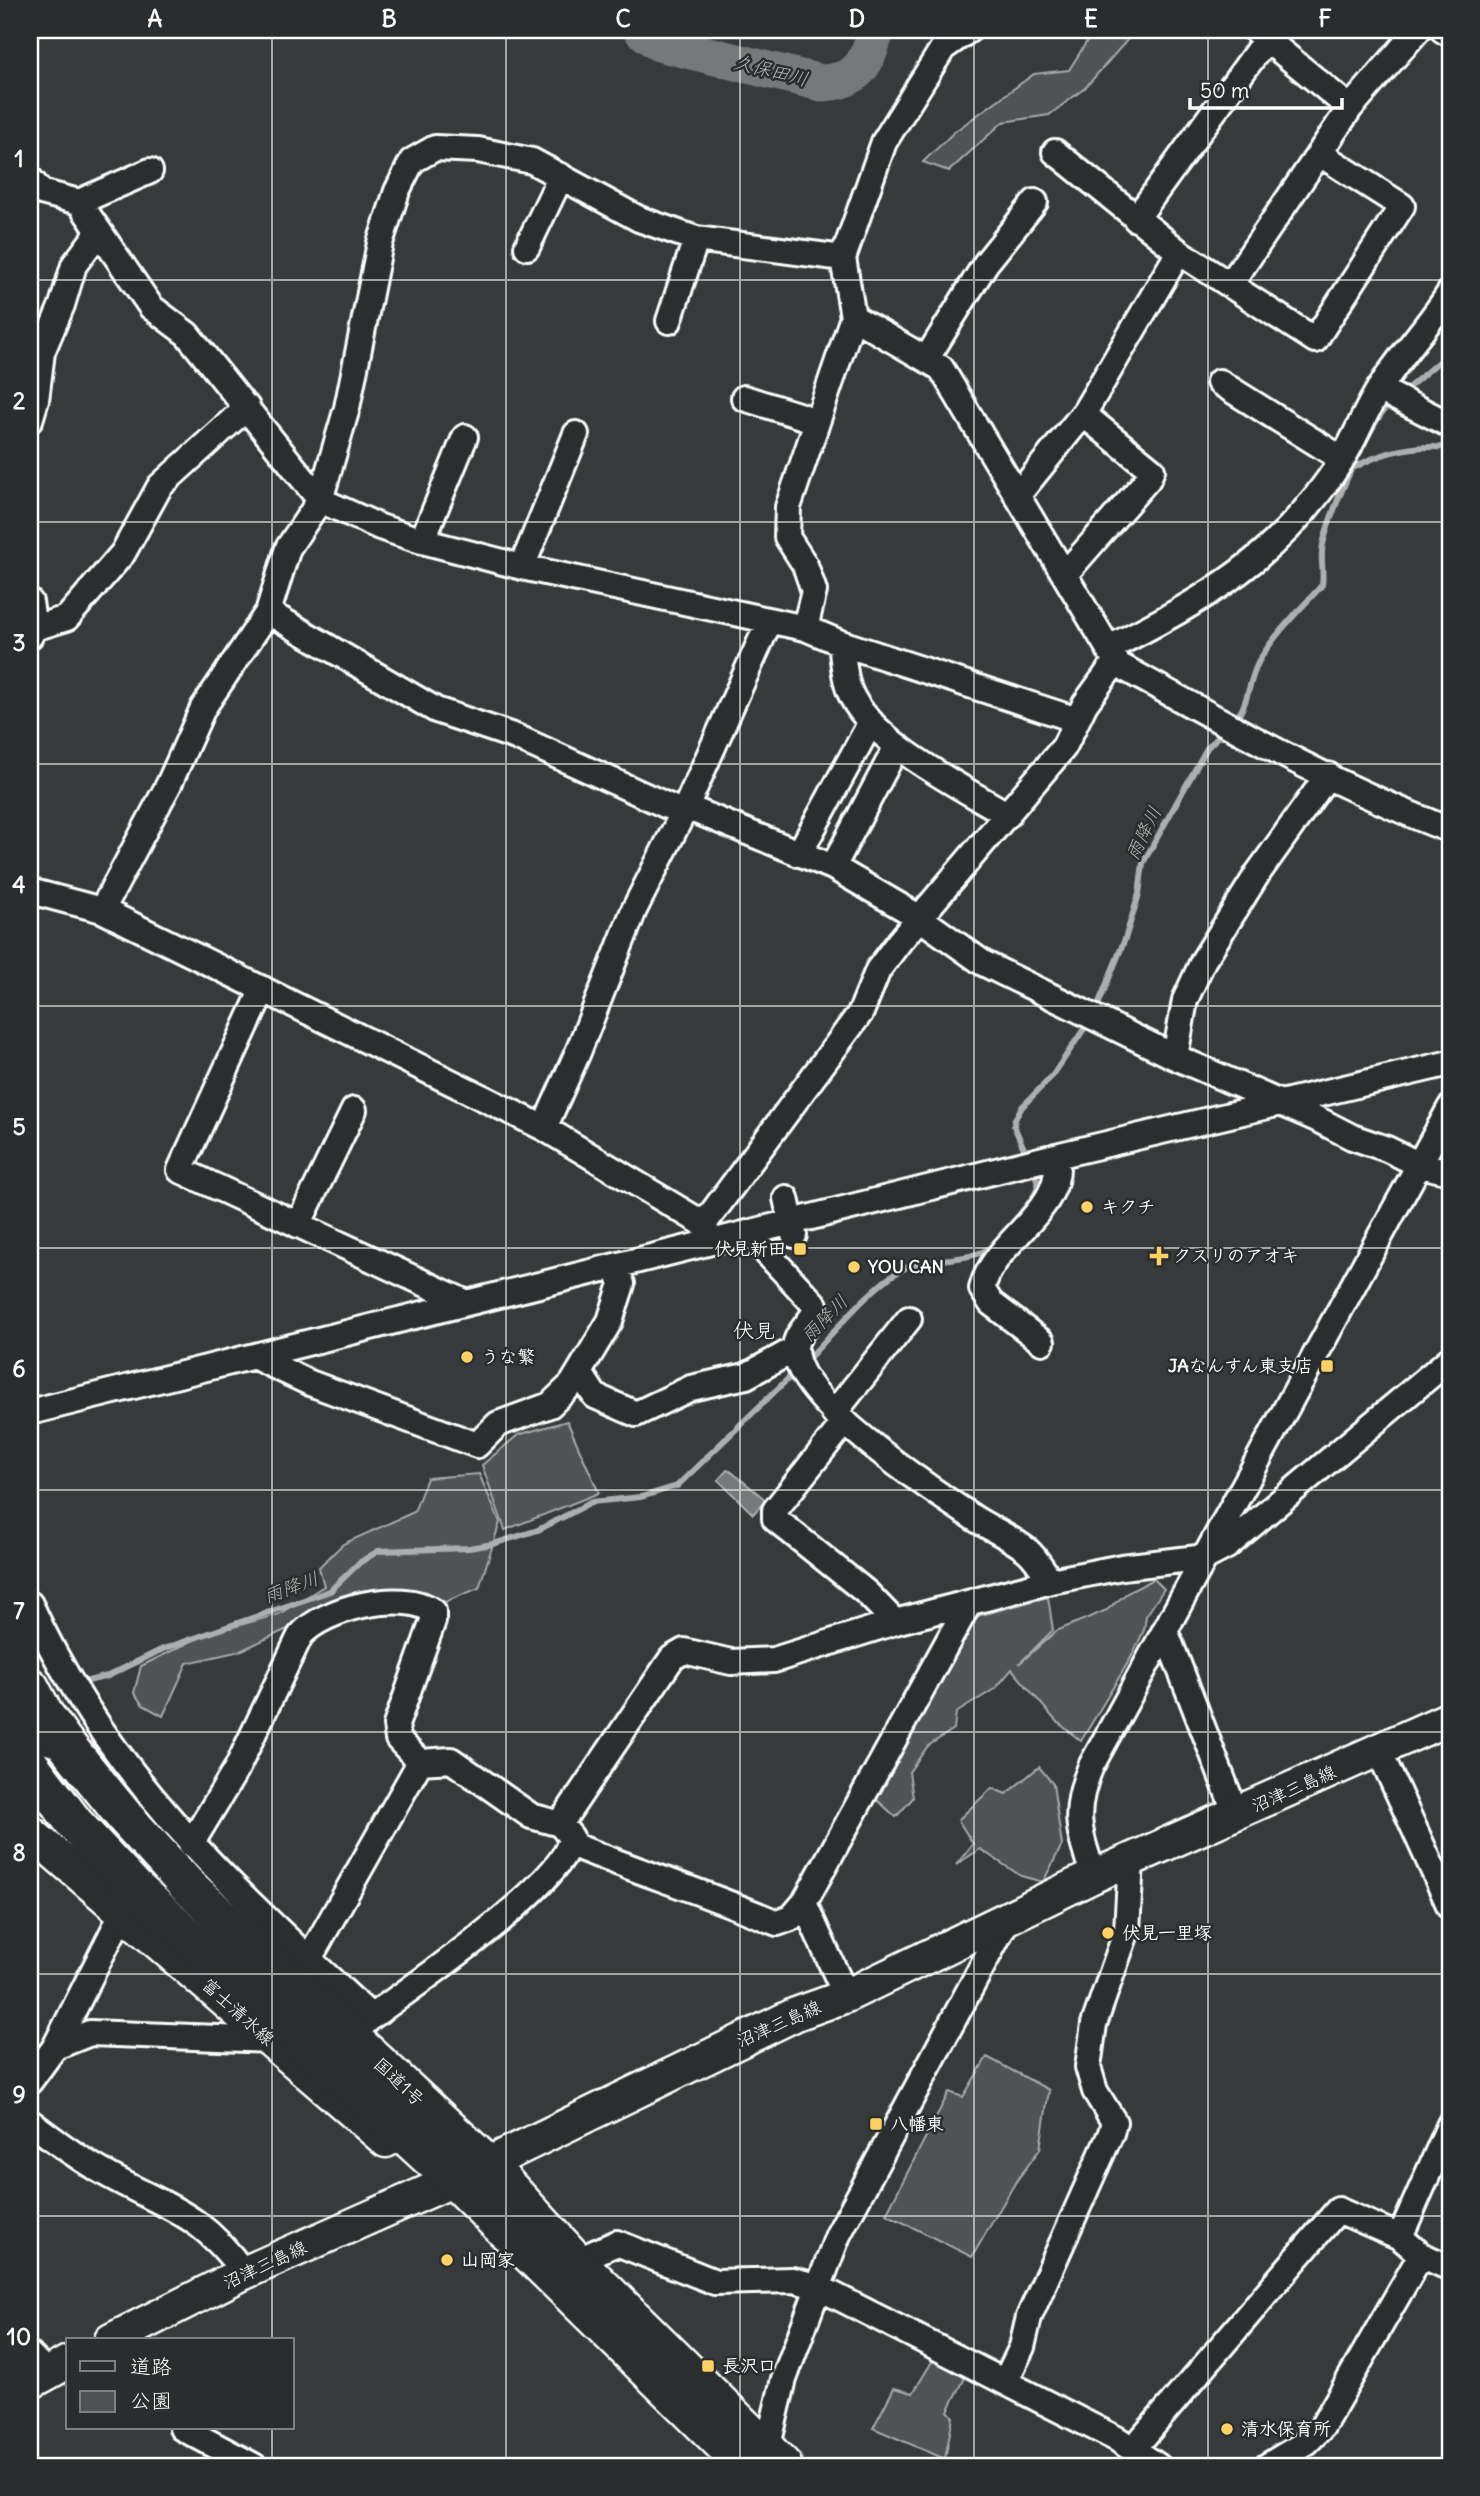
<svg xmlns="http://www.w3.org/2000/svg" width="1480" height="2496" font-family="Delius,'Klee One',sans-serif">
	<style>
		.green { fill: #505354; stroke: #a8a9aa; stroke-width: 2 }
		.water { fill: #767879; stroke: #adaeaf; stroke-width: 2 }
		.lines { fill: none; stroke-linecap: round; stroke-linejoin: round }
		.stream { stroke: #adaeaf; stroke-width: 6 }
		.river { stroke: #767879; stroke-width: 37 }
		.minor-casing { stroke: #fff; stroke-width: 30 }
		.major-casing { stroke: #fff; stroke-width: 37 }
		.highway-casing { stroke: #fff; stroke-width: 42 }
		.minor { stroke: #2a2d2e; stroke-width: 24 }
		.major { stroke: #2a2d2e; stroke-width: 32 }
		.highway { stroke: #2a2d2e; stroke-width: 37 }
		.grid { fill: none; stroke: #fff; stroke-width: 2; stroke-opacity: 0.55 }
		.poi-dot { fill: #ffd166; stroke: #2a2d2e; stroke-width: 2.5 }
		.labels { text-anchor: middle; stroke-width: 5; stroke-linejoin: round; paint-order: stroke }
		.poi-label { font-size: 18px; font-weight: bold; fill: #fff; stroke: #2a2d2e; text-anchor: start }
		.street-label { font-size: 18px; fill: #fff; stroke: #2a2d2e }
		.water-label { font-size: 19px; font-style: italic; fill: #b4b5b5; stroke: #2a2d2e }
		.quarter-label { font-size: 21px; fill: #fff; stroke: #2a2d2e }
		.neatline { fill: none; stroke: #fff; stroke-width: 2.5 }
		.grid-label { font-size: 23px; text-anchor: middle; font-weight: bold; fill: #fff }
	</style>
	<rect width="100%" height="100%" fill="#373a3b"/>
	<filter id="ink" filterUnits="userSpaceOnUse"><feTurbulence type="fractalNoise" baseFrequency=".0143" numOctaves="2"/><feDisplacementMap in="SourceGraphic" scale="14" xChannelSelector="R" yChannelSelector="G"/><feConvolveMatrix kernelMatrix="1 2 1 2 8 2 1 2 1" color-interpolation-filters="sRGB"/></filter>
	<g filter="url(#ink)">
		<path class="green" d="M 1094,30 L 1136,30 L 1085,88 L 1049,115 L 1003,122 L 949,171 L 923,162 L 954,132 L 1034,74 L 1069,70 Z
			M 567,1421 L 599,1493 L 505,1530 L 482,1465 L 518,1435 Z
			M 479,1474 L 500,1522 L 479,1588 L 445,1602 L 398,1591 L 350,1600 L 240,1651 L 187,1663 L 163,1716 L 143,1705 L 134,1693 L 141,1666 L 202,1636 L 279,1614 L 324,1586 L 319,1567 L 343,1544 L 414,1512 L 427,1478 Z
			M 1154,1579 L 1164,1589 L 1146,1616 L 1144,1630 L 1133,1654 L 1081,1741 L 1055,1720 L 1012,1669 L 996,1688 L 956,1713 L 954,1729 L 928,1746 L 909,1772 L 913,1798 L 896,1817 L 865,1789 L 970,1618 L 1048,1597 L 1053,1630 L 1019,1664 L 1056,1631 L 1107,1610 L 1127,1593 Z
			M 1039,1767 L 1053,1784 L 1062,1845 L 1043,1882 L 1021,1876 L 980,1849 L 956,1865 L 973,1844 L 958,1820 L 992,1788 L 1006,1794 Z
			M 987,2057 L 1049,2090 L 1040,2149 L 1015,2183 L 972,2257 L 886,2214 L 949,2092 L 963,2097 Z
			M 933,2360 L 965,2378 L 948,2411 L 953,2417 L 945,2459 L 873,2428 L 894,2388 L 913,2393 Z"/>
		<path class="water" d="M 728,1469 L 766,1500 L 753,1514 L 718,1480 Z"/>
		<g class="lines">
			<path class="stream" d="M 1401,394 L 1450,352
				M 1355,467 C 1384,451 1416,444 1450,448
				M 1234,721 C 1249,705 1248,681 1259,661 C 1275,633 1301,609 1322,585 C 1324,574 1321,563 1322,552 C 1323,525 1372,417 1392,401
				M 1096,1010 L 1125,939 L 1139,894 L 1143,863 L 1207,748 L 1224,731
				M 1028,1158 L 1014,1126 L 1015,1119 L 1022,1107 L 1053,1075 L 1090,1020
				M 1021,1213 C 1035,1194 1043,1191 1033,1168
				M 805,1362 C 832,1335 877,1278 910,1266 C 939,1256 967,1263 994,1246
				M 84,1682 L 108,1676 L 163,1649 L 330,1591 L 359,1563 L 378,1551 L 469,1548 L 493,1544 L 538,1530 L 592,1502 L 641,1497 L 677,1486 L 795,1372"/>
			<path class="river" d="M 642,30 L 659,43 L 821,83 C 859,82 867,63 876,30"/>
			<defs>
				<path id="minor" d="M 1255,30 L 1350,108
					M 1443,30 L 1450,34
					M 943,48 L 969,30
					M 1055,152 L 1179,252 L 1230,285 L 1350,108 L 1418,30
					M 30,179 L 41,192 L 79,202 L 150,171
					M 79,202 L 151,307 L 187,334 L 320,500 L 380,527 L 422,541 L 522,567 L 805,628 L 841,643 L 1077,720
					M 1136,219 L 1267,38
					M 527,247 L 561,176
					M 1230,285 L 1315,340 L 1402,206 L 1320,154
					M 669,321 L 696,239
					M 927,358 L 986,263 L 1035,202
					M 1219,382 L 1342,459
					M 1379,389 L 1450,425
					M 744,398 L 817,421
					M 30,420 L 36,400 L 42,352 L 62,305 L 74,265 L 98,233
					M 1017,496 L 1084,413 L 1179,252
					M 422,541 L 465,437
					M 522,567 L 576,434
					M 1066,573 L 1148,479 L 1152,470 L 1083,414
					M 30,602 L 34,628
					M 268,612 L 436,710 L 516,737 L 683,813
					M 805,628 L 814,591 L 805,565 L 787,537 L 788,507 L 853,317
					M 30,636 L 34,628 L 67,618 L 123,553 L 160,486 L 247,407
					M 841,643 C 843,658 844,676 849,690 C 869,742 962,787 1008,815
					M 1109,648 C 1208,598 1280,557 1341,461 C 1355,439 1364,413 1378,391 C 1399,356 1429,326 1450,292
					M 1115,663 C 1224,723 1334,786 1450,830
					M 686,807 L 833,867 L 917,916 L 983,963 L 1175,1057 L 1317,1119 L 1352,1137 L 1387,1149 L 1420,1165 L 1450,1172
					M 799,854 L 871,722
					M 833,867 L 897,746
					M 30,891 L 102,910 L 544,1128 L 704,1224 L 709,1239
					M 102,910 L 169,784 L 203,708 L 268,612 L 288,548 L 320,500 L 347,408 L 380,243 L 397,191 L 412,161 L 435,148 L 478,150 L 532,161 L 639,219 L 696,239 L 843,258
					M 263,989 L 180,1170 L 467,1303
					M 1175,1057 L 1185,1000 L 1203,961 L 1258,873 L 1328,775
					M 544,1128 L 578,1052 L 634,910 L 686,807 L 769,622
					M 786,1198 L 794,1235
					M 704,1224 L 861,1012 L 878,970 L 899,942 L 1064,747 L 1085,704 L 1116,661 L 941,368 L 853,317 L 843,258 L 884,142 L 943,48 L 948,30
					M 298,1225 L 354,1110
					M 750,1235 L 815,1305 L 816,1311 C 810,1322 795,1335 795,1348 C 794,1400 932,1490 974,1518 C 991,1529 1012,1538 1028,1551 C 1037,1559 1044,1572 1051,1581
					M 1042,1342 L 991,1303 L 982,1289 C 993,1239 1067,1211 1056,1156
					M 255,1357 L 310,1383 L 477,1445 L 498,1424 L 550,1405 L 572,1384 L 610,1321 L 622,1284 L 616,1266
					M 580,1373 L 595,1396 L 636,1414 L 691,1388 L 746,1376 L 795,1349
					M 30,1412 L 1056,1156 L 1450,1063
					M 834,1413 L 909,1319
					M 844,1423 L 775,1510 L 775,1519 L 867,1593 L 895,1622
					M 30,1604 C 109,1779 234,1889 371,2017
					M 1165,1630 L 1236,1814
					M 1379,1751 L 1450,1907
					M 191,1844 L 237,1768 L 300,1636 C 323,1608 403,1589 433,1611 L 433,1621 L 396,1725 L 398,1739 L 420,1762
					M 570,1844 C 639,1872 709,1894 777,1923 L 791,1918 L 804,1903 L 968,1605
					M 1094,1876 C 1078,1831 1072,1811 1091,1766 L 1450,1108
					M 804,1903 L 846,1996
					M 309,1959 L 420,1762 L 451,1760 L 531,1816 L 560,1824
					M 350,2037 L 371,2017 C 411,1988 567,1882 571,1837 L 560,1824 L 672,1658 L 684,1651 L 731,1662 L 774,1660 L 895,1622 L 1051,1581 L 1122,1567 L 1206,1557 L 1227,1546 L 1450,1359
					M 55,2047 L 124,1910
					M 30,2081 L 55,2047 L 90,2033 L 270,2040
					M 30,2122 C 53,2139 76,2157 101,2171 C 165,2208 198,2209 244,2273
					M 1400,2237 L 1450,2124
					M 576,2261 L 617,2243 L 715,2282 L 793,2280 L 816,2286 L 1117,2439 L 1158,2466
					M 30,2355 L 47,2373
					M 1005,2382 L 1022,2347 L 1029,2317 L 1111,2133 L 1114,2122 L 1095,2091 L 1088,2067 L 1094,2024 L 1127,1930 L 1131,1861
					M 182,2428 L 254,2466
					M 1134,2448 L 1338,2210 L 1400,2237 L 1421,2255 L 1450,2268
					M 764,2462 L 784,2379 L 838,2235 L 1008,1918
					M 1267,2466 L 1307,2442 L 1322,2427 L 1421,2255"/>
				<path id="major" d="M 30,1734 L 64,1742
					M 30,1832 L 386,2141
					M 111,2340 L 244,2273 L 454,2180 L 796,2014 L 846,1996 L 1094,1876 L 1450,1718
					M 30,2383 L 68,2362"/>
				<path id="highway" d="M 30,1687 L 44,1714 L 64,1742 L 124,1816 L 186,1884 L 487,2164 L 576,2261 L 783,2466
					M 30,1765 L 75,1824 L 134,1887 L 454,2180 L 746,2466"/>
			</defs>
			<use href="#minor" class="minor-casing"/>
			<use href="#major" class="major-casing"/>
			<use href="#highway" class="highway-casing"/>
			<use href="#minor" class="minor"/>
			<use href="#major" class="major"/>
			<use href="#highway" class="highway"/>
		</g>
	</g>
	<path class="grid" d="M 272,30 L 272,2340M 506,30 L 506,2466M 740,30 L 740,2466M 974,30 L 974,2466M 1208,30 L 1208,2466M 30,280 L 1450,280M 30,522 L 1450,522M 30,764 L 1450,764M 30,1006 L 1450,1006M 30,1248 L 1450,1248M 30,1490 L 1450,1490M 30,1732 L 1450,1732M 30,1974 L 1450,1974M 30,2216 L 1450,2216M 272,2428 L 272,2466"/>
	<g class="poi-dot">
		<circle cx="1087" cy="1207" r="7"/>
		<rect x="793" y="1242" width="14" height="14" rx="3.5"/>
		<path d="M1155.5 1245.5h7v7h7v7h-7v7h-7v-7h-7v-7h7z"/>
		<circle cx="854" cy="1267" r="7"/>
		<circle cx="467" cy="1357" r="7"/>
		<rect x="1320" y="1359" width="14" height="14" rx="3.5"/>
		<circle cx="1108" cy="1933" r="7"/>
		<rect x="869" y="2117" width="14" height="14" rx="3.5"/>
		<circle cx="447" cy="2260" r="7"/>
		<rect x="701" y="2359" width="14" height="14" rx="3.5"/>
		<circle cx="1227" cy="2429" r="7"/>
	</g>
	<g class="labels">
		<g class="poi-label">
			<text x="1101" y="1213">キクチ</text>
			<text x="786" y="1255" text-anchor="end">伏見新田</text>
			<text x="1173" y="1262">クスリのアオキ</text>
			<text x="868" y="1273">YOU CAN</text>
			<text x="481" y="1363">うな繁</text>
			<text x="1313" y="1372" text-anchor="end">JAなんすん東支店</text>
			<text x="1122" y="1939">伏見一里塚</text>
			<text x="890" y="2130">八幡東</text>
			<text x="461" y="2266">山岡家</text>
			<text x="722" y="2372">長沢口</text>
			<text x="1241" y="2435">清水保育所</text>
		</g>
		<g class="street-label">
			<text transform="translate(1294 1789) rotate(-24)" y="6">沼津三島線</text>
			<text transform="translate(238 2012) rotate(42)" y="6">富士清水線</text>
			<text transform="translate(779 2024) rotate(-24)" y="6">沼津三島線</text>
			<text transform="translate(399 2082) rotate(43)" y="6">国道1号</text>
			<text transform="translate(265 2265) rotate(-25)" y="6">沼津三島線</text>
		</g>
		<g class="water-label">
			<text transform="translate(771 70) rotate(14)" y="7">久保田川</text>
			<text transform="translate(1143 833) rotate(-64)" y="7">雨降川</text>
			<text transform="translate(824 1318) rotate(-45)" y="7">雨降川</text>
			<text transform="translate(291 1587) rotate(-20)" y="7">雨降川</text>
		</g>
		<g class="quarter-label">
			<text x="754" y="1338">伏見</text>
		</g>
	</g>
	<rect width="1480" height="2496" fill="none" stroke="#2a2d2e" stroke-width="77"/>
	<rect x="66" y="2338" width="228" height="91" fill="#2a2d2e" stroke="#7f8182" stroke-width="2"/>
	<rect x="80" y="2361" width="35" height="10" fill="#2a2d2e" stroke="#7f8182" stroke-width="2"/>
	<text x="130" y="2374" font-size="21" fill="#ffffff">道路</text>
	<rect x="80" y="2391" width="35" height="21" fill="#505354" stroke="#7f8182" stroke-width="2"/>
	<text x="130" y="2408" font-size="21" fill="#ffffff">公園</text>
	<path d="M1190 98v10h152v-10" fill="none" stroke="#ffffff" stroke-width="3.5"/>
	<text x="1200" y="98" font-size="21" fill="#ffffff" stroke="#2a2d2e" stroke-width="5" paint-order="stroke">50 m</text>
	<rect x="38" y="38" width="1404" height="2420" class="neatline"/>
	<g class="grid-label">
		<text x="155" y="27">A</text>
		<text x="389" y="27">B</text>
		<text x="623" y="27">C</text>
		<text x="857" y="27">D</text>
		<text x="1091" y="27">E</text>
		<text x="1325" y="27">F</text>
		<text x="19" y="167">1</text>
		<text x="19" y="409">2</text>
		<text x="19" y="651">3</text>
		<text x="19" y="893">4</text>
		<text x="19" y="1135">5</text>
		<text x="19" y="1377">6</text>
		<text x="19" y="1619">7</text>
		<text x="19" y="1861">8</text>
		<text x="19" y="2103">9</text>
		<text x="19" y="2345">10</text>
	</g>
</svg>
